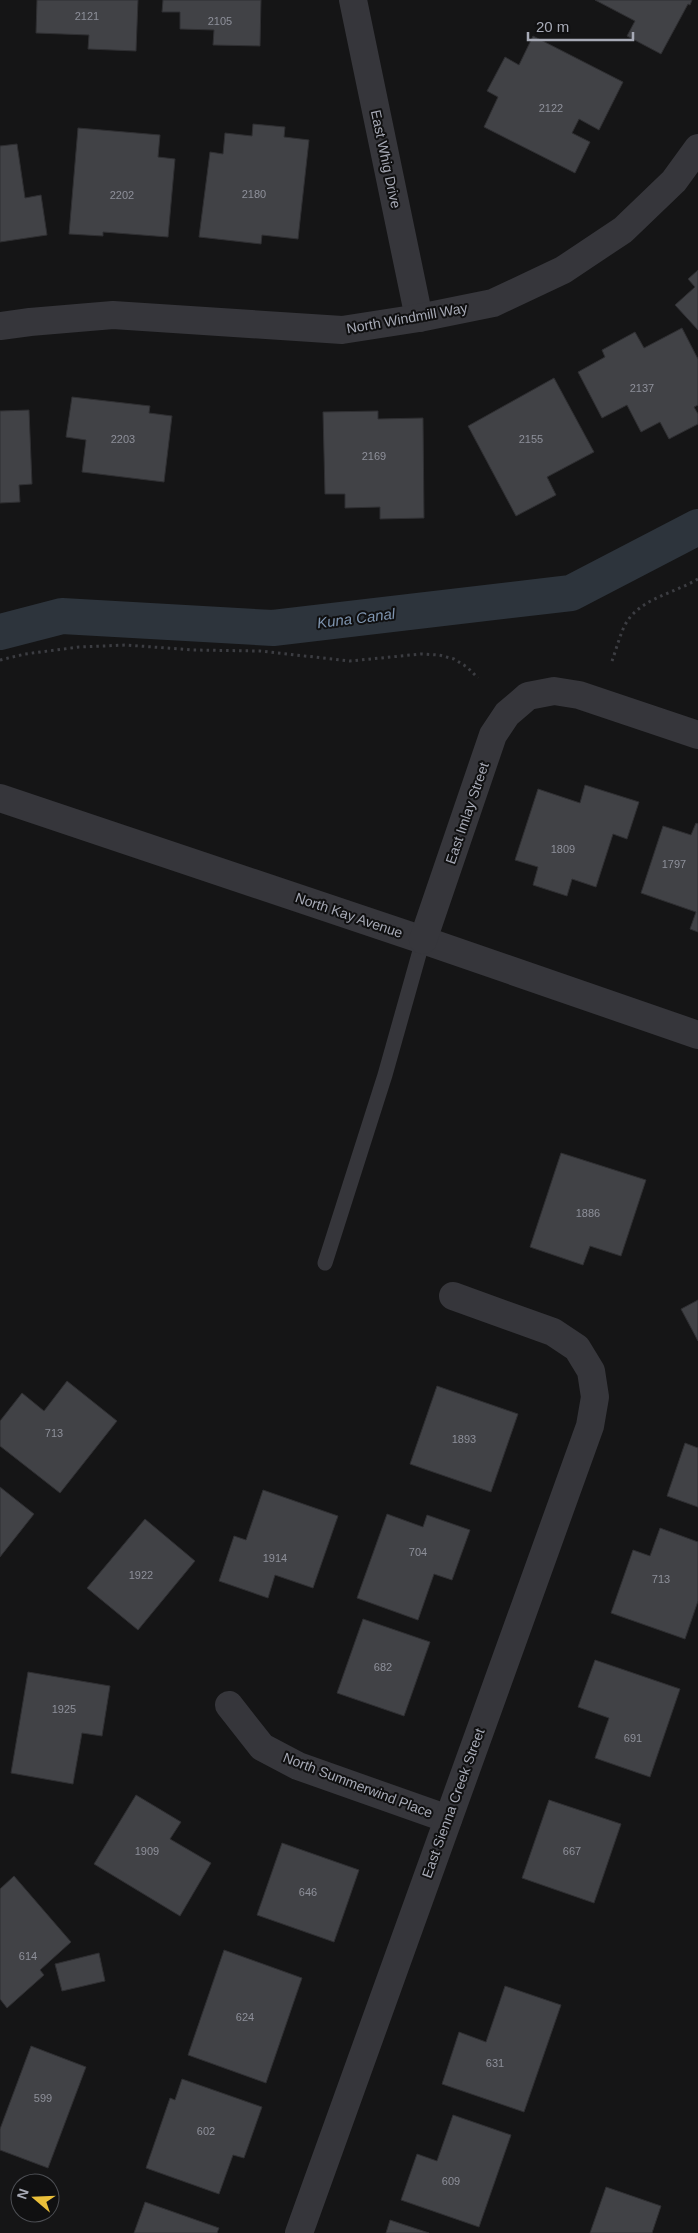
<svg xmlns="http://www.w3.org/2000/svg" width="698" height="2233" font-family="Helvetica,sans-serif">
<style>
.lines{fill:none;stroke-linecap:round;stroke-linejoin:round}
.canal{stroke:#2d343c;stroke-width:36}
.building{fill:#414246;stroke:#2f2f32}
.path{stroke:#3c3d42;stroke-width:3;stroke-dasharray:2.5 4;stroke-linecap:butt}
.lane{stroke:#36363b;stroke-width:15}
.street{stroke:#36363b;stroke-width:28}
.labels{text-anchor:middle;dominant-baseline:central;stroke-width:4;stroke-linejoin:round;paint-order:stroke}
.number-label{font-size:11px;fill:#8e909a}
.street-label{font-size:14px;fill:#a7aab6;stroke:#101011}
.water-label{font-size:15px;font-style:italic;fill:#7f95b0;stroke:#101011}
</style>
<rect width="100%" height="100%" fill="#151516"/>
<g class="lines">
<polyline class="canal" points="0,632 62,616 273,628 571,593 698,527"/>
</g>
<g class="building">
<polygon points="37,0 138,0 136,51 88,49 89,35 36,33"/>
<polygon points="163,0 261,0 260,46 213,45 214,30 180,29 180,12 162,12"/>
<polygon points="595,0 692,0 690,5 688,4 661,54 627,36 635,21"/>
<polygon points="533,36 623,82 599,130 579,119 572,133 590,142 575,173 484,127 498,97 487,91 505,57 519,65"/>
<polygon points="253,124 285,127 284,137 309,140 298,239 262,235 261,244 199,237 210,152 223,154 225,133 252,136"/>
<polygon points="78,128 160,135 158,157 175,159 168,237 103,232 103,236 69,234"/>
<polygon points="17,144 25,198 41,195 47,235 0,242 0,146"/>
<polygon points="698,270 698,330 675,305 695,287 688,279"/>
<polygon points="682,328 698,359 698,405 694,407 698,414 698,424 669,439 660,422 641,432 627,405 602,418 578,372 605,357 602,350 635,332 644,348"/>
<polygon points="554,378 594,452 547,477 556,495 516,516 468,426"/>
<polygon points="72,397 150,406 149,413 172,416 164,482 82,472 86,440 66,437"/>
<polygon points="29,410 32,484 19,485 20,502 0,503 0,411"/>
<polygon points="378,411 378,419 423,418 424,518 380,519 380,507 345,508 345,494 325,494 323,412"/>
<polygon points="585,785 639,802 627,839 613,834 596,887 572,879 567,896 533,885 538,867 515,860 538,789 580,803"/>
<polygon points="696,823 698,824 698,932 690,929 696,912 641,893 663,826 691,835"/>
<polygon points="561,1153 646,1180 621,1256 590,1246 583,1265 530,1247"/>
<polygon points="698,1300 698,1341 681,1309"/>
<polygon points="67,1381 117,1421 60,1493 0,1446 0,1421 22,1393 44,1411"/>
<polygon points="437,1386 518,1414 491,1492 410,1464"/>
<polygon points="685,1443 698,1448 698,1507 667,1496"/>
<polygon points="0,1487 34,1514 0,1557"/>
<polygon points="263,1490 338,1516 313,1588 275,1575 268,1598 219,1581 234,1536 246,1540"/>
<polygon points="387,1514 423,1527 427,1515 470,1530 452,1580 434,1574 418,1620 357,1598"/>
<polygon points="145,1519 195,1561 138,1630 87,1588"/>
<polygon points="660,1528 698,1542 698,1601 685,1639 611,1613 633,1550 650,1556"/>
<polygon points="363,1619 430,1642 404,1716 337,1693"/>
<polygon points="595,1660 680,1689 650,1777 595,1758 609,1718 578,1707"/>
<polygon points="28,1672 110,1686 102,1736 82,1733 73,1784 11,1773"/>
<polygon points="136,1795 181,1822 170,1839 211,1863 180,1916 94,1864"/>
<polygon points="549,1800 621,1824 594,1903 522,1878"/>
<polygon points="282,1843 359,1870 334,1942 257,1915"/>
<polygon points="14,1876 71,1942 40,1970 44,1975 7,2008 0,1999 0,1889"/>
<polygon points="224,1950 302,1978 266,2083 188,2055"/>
<polygon points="99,1953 105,1981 62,1991 55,1964"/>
<polygon points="505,1986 561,2005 524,2112 442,2084 459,2032 486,2042"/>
<polygon points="31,2046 86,2067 48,2168 0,2150 0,2129"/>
<polygon points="182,2079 262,2107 244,2158 233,2155 219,2194 146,2168 170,2098 175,2100"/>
<polygon points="453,2115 511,2135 479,2227 401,2200 417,2154 437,2161"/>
<polygon points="606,2187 661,2206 652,2233 590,2233"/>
<polygon points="145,2202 219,2228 217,2233 134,2233"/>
<polygon points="390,2220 429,2233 386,2233"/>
</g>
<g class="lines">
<g class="path">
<polyline points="0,660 25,654 79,647 126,645 193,650 260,651 350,661 421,654 439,655 454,659 467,667 478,678"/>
<path d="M612 661C616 650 619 638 624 627 637 599 673 594 698 579"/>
</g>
<polyline class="lane" points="325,1263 385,1075 423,940"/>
<g class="street">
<polyline points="353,0 419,318"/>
<polyline points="0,326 30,322 113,315 342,330 419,318 493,303 563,270 623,230 674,181 698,148"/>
<polyline points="0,798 423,940 698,1035"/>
<polyline points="423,940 493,735 507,714 528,696 554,691 579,695 698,735"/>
<polyline points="229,1705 262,1747 298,1766 448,1819"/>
<polyline points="299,2233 590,1426 595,1397 591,1371 577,1348 553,1332 453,1296"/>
</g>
</g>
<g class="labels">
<g class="number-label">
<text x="87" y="16">2121</text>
<text x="220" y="21">2105</text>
<text x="551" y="108">2122</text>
<text x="254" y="194">2180</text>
<text x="122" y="195">2202</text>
<text x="642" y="388">2137</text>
<text x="123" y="439">2203</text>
<text x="531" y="439">2155</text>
<text x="374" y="456">2169</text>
<text x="563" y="849">1809</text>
<text x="674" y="864">1797</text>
<text x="588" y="1213">1886</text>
<text x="54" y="1433">713</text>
<text x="464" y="1439">1893</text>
<text x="418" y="1552">704</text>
<text x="275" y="1558">1914</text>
<text x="141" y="1575">1922</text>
<text x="661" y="1579">713</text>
<text x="383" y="1667">682</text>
<text x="64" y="1709">1925</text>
<text x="633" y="1738">691</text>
<text x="147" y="1851">1909</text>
<text x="572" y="1851">667</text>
<text x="308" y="1892">646</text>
<text x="28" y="1956">614</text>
<text x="245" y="2017">624</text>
<text x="495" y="2063">631</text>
<text x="43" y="2098">599</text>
<text x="206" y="2131">602</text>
<text x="451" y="2181">609</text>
</g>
<g class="street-label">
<text transform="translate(386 159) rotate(78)">East Whig Drive</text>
<text transform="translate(407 318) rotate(-10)">North Windmill Way</text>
<text transform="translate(467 813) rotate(-71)">East Imlay Street</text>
<text transform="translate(349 915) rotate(19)">North Kay Avenue</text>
<text transform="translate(358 1785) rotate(21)">North Summerwind Place</text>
<text transform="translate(453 1803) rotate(-70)">East Sienna Creek Street</text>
</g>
<g class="water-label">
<text transform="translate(356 618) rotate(-7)">Kuna Canal</text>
</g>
</g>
<g transform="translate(35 2198) rotate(289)"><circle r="24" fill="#101011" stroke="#4c4e53"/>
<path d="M0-4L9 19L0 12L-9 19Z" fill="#eabf3a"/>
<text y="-8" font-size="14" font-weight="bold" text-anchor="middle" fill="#a7aab6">N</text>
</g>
<path d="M528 32v8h105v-8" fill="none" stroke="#a7aab6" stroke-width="2.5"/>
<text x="536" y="32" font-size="15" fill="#a7aab6" stroke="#101011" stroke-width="4" paint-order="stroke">20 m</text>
</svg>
